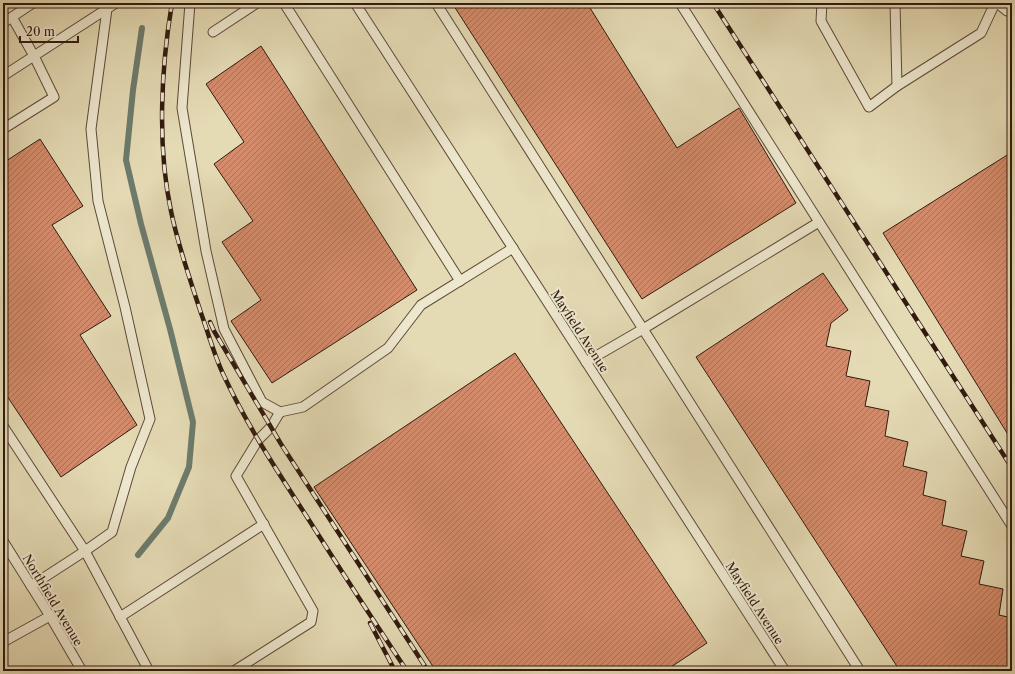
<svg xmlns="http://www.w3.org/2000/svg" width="1015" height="674" font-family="'Libre Caslon Text',serif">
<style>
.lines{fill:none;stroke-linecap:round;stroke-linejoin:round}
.stream{stroke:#6d7b6c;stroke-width:6}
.building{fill:url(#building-hatch);stroke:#321a0f}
.lane-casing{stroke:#5e4a38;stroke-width:11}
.lane{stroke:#ede7ce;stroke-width:9}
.rail-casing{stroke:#321a0f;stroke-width:4.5}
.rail{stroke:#ede7ce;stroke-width:3;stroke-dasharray:9;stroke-linecap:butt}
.labels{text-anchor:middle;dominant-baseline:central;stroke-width:4;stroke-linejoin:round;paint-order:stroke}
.street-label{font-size:12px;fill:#321a0f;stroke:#ede7ce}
</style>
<defs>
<pattern id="building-hatch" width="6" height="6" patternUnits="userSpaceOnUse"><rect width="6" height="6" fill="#d48c6c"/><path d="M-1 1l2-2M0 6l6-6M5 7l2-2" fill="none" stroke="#ad7257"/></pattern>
</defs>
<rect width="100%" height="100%" fill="#e4dab4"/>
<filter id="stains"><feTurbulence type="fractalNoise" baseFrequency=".005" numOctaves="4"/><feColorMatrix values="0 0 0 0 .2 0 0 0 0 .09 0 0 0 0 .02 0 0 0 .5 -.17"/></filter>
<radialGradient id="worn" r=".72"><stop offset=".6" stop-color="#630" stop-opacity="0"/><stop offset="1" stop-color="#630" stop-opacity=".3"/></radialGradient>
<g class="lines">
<polyline class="stream" points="138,555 168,518 189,467 193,422 170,329 141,224 126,160 133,90 142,28"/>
</g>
<g class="building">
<polygon points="452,3 587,3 677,148 739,108 796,203 642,299"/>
<polygon points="261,46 417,290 272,383 231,321 261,300 222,242 253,221 214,164 244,142 206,84"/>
<polygon points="40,139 83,206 52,225 111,316 80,335 137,425 61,477 3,390 3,163"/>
<polygon points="1012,152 1012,441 883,233"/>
<polygon points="823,273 848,310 831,323 826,346 851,351 846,376 870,381 865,406 889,411 885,436 908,442 903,466 927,472 923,495 946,501 942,525 967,531 961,556 984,561 979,584 1003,589 999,615 1012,618 1012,671 900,671 696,357"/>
<polygon points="515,353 707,643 665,671 436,671 314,487"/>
</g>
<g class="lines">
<defs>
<g id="lane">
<polyline points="190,3 182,108 206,251 224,329 262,402 280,412 303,407 388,348 421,305 513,248"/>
<polyline points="284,3 460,281"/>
<polyline points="355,3 785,671"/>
<polyline points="436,3 643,329 819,222"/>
<polyline points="680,3 1012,526"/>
<polyline points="822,3 821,21 869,107 897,86 981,33 995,3"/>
<polyline points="895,3 897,86"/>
<polyline points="997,3 1007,11 1012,8"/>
<polyline points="3,23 33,3"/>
<polyline points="213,32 257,3"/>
<polyline points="3,76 116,3"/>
<polyline points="3,129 54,97 34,56 12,17"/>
<polyline points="586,362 643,329 860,671"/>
<polyline points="3,426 85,551 112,532 131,467 150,419 125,307 98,201 91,129 107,9"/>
<polyline points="3,541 50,616 82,671"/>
<polyline points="31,586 85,551 149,671"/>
<polyline points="120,617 264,524"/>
<polyline points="3,642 50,616"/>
<polyline points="234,671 311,622 313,611 236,476 258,440 271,427 280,412"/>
</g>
</defs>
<use href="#lane" class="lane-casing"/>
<use href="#lane" class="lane"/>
<defs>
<g id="rail">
<path d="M172 3C161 68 157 146 171 211 178 246 190 279 201 313 209 335 215 358 225 378 248 427 278 472 307 517 340 569 373 620 407 671"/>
<polyline points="713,3 1012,468"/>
<polyline points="210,322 214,331 281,444 428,671"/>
<polyline points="370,623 395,671"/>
</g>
</defs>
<use href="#rail" class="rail-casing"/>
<use href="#rail" class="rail"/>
</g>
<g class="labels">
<g class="street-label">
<text transform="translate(580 331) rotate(57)">Mayfield Avenue</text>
<text transform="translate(53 600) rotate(59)">Northfield Avenue</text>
<text transform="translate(755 603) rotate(57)">Mayfield Avenue</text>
</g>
</g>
<rect width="1015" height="674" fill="none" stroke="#e4dab4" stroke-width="16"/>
<rect x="4" y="4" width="1007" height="666" fill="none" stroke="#321a0f" stroke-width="2"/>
<rect x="8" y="8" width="999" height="658" fill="none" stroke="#321a0f"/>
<path d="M20 36v6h58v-6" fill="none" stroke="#321a0f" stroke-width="2"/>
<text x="26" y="36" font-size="12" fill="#321a0f" stroke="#ede7ce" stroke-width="3" paint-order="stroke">20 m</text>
<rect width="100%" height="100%" filter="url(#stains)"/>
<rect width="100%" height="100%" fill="url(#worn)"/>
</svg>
